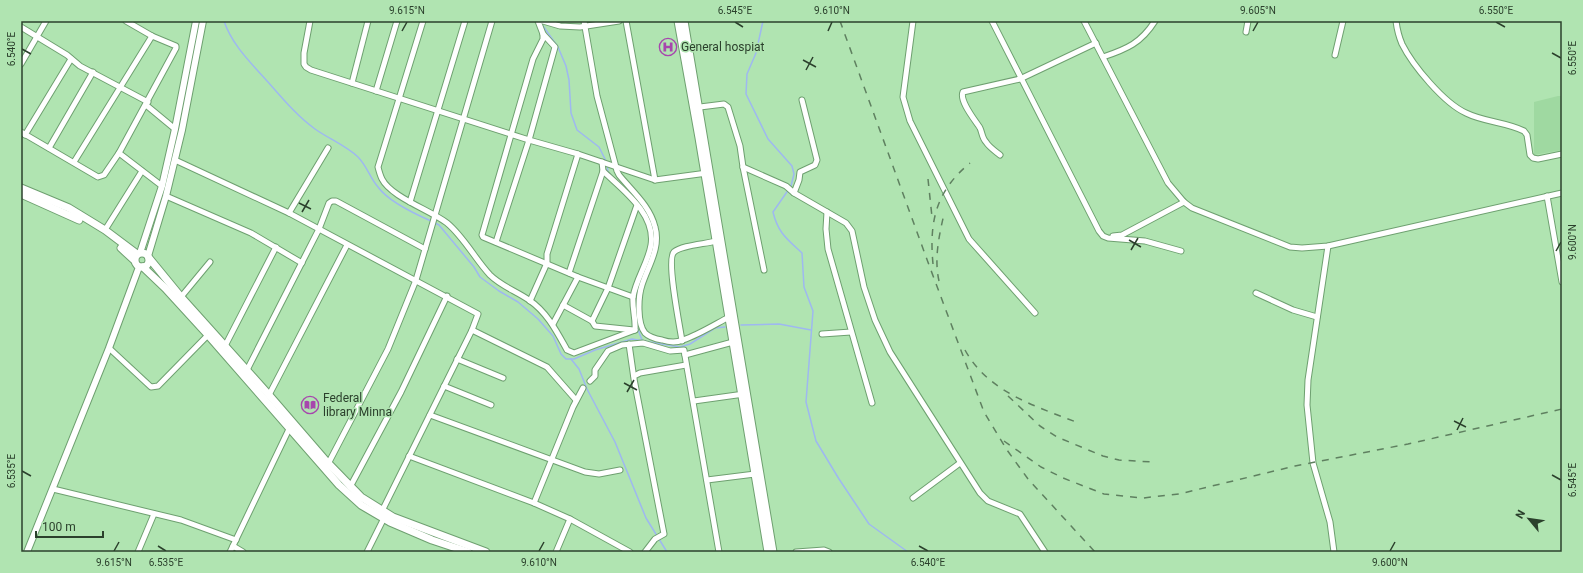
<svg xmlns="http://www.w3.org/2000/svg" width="1583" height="573" font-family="Roboto,sans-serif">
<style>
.built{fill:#9fd9a1}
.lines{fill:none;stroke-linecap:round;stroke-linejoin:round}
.stream{stroke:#9eb8f0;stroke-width:1.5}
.minor-casing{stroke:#6ea070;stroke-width:7}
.tertiary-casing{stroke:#6ea070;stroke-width:8}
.secondary-casing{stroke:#6ea070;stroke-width:9}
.minor{stroke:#fff;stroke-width:5}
.tertiary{stroke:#fff;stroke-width:6}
.secondary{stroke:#fff;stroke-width:7}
.rail{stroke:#5f8060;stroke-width:1.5;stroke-dasharray:7 7;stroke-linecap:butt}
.ticks{fill:none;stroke:#2b402c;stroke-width:1.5}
.labels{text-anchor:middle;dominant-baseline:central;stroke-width:3;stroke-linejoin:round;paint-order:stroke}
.poi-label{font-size:12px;fill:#2b402c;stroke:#b0e4b1;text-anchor:start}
.neatline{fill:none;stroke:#2b402c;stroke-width:1.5}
.ticks-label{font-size:10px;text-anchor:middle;fill:#2b402c}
</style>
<rect width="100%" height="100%" fill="#b0e4b1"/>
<polygon class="built" points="1558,96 1562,96 1562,150 1534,155 1534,102"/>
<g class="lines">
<g class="stream">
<path d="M224 21C232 45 251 63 268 82 283 99 297 116 315 129 329 139 345 145 358 157 367 166 370 178 378 187 388 201 415 214 431 221"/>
<path d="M763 21 756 53 747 74 746 94 768 139 792 166 794 174 791 186 773 212C778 233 787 239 802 253L804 287 813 311 806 402 816 441 839 479 869 524 908 552"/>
<polyline points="543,26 558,47 566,66 569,80 571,113 577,130 599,147 606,161"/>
<polyline points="607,165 608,172 612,176"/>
<polyline points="435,223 439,225 474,267 480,277 499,291 518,302 538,319 553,336 561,354 566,359 574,359 595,350 632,339 680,347 690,344 715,328 725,327"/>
<polyline points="635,304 637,290"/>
<polyline points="741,325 779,324 811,330"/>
<polyline points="637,327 642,340"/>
<polyline points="571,359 579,369 587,389 615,442 646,518 667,552"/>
</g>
<defs>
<g id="minor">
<polyline points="310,21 304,53 304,64 306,67 311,70 529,140 578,154 655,180 707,173"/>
<path d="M423 21 378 167C379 171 380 175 382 179 391 197 430 210 447 223 464 237 475 259 490 275 501 286 516 291 529 300 547 312 557 332 567 350L574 353 635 330"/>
<polyline points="538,21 543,34 543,39 533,59 482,235 483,237 578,277 633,297"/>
<polyline points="543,21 560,26 580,27 619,21"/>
<path d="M584 21 597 96 617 171 619 175C632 191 650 206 655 227 661 248 648 266 642 285 638 297 637 323 645 333 649 337 656 339 662 340 668 342 676 343 683 340 698 335 714 325 729 317"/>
<polyline points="626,21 655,180"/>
<polyline points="913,21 903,97 910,121 969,239 1035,313"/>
<polyline points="992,21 1099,231 1103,236 1108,238 1145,241 1181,251"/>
<polyline points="1084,21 1168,183 1184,202 1192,208 1290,247 1302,248 1328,246 1562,193"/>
<path d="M1396 21C1397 29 1399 37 1402 44 1413 66 1444 103 1466 113 1484 122 1506 122 1524 131L1527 135 1530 155 1533 158 1538 159 1562 154"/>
<polyline points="21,27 67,55 80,66 148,102"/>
<polyline points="1246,32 1248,21"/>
<polyline points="1335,55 1343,21"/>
<path d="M1103 57C1127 49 1141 43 1155 21"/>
<polyline points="21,64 46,21"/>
<polyline points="352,83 368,21"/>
<polyline points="376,91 397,21"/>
<polyline points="146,105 175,129"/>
<polyline points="700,107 724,104 728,107 740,146 743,167 764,270"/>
<polyline points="21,132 98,177 104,175 119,153 176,48 176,46 152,36 126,21"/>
<polyline points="25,135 71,59"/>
<polyline points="49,148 93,72"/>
<polyline points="119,153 162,186"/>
<path d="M1000 155C995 151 989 147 986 142 982 138 982 132 980 128 975 120 959 101 963 92L1020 79 1096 43"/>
<polyline points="175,160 289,213 478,314 472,330 382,511"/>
<polyline points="74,162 152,36"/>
<polyline points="743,167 786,186 794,193 846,223 852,231 864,287 875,320 890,352 980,493 988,501 1020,514 1045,552"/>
<path d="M603 171C623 190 656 214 651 245 648 263 636 279 633 297 632 308 636 319 635 330"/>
<polyline points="794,193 799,180 800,172 815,165 817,160 802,100"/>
<polyline points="166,196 251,233 302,263"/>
<polyline points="1547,196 1562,282"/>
<polyline points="410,202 465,21"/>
<polyline points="827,212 826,229 828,249 872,403"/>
<polyline points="289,213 328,148"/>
<polyline points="105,230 142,171"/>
<polyline points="1113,236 1122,235 1184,202"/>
<polyline points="496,242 529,140 555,47 543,34"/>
<polyline points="1328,246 1308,380 1307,405 1313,463 1330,522 1334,552"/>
<polyline points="569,273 603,171 602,162"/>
<polyline points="1256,293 1293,310 1317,317"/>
<polyline points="181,297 210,262"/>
<polyline points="530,301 547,263 547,254 578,154"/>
<polyline points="563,305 592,321 595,326 634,330"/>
<polyline points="592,321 608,288 637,205"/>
<polyline points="553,324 578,277"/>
<polyline points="472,330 547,367 576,400"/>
<polyline points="822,334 851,332"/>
<path d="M682 341C680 327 666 259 674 252 682 245 706 244 716 241"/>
<polyline points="629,344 634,379 664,534 655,539 645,552"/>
<polyline points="225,346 276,247"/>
<polyline points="109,348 151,387 158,386 208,335"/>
<polyline points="685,355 733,342"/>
<polyline points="457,359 503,378"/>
<polyline points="247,370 319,229 329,203 332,201 336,201 425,249"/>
<polyline points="634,376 640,373 686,365"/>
<polyline points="590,381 595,376 595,370 608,351 622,345 643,343 670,351 684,350 719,552"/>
<polyline points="444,386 491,405"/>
<polyline points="269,395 347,245"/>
<polyline points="694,401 744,394"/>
<polyline points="430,415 585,472 599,474 620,470"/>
<polyline points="409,456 534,503 570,519 630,552"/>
<polyline points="328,464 388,349 416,280 492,21"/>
<polyline points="707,480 755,474"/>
<polyline points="350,487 401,392 447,296"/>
<polyline points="53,489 181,520 236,540"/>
<polyline points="913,498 960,463"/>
<polyline points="534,503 573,407 583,388"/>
<polyline points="233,546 243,552"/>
<polyline points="138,552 154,514"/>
<polyline points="230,552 290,427"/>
<polyline points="367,552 384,518"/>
<polyline points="556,552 570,519"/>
<polyline points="796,552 824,550 829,552"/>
</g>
<g id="tertiary">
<polyline points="140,253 162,186 175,129 196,21"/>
<polyline points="148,256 166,196 182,130 203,21"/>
<polyline points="27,552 109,348 139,267"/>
</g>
<g id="secondary">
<polyline points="678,21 699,138 768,552"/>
<polyline points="684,21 773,552"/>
<polyline points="21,188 69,208 105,230 137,254"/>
<polyline points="21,194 79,220"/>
<polyline points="121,248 134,260"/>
<circle cx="142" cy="260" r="7"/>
<polyline points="149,258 181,297 269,395 326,461 361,497 393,517 486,552"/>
<polyline points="143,267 165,288 208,335 339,485 361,505 390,522 432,540 468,552"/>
</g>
</defs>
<use href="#minor" class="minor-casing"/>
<use href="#tertiary" class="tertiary-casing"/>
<use href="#secondary" class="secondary-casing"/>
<use href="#minor" class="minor"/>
<use href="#tertiary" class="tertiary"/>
<use href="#secondary" class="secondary"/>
<g class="rail">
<polyline points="840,21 929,265 984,412 1007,450 1028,479 1095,552"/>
<polyline points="928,179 932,217"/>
<path d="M933 264C929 221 936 191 970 163"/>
<path d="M939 281C934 259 939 236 944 214"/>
<path d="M965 350C988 392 1035 406 1076 422"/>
<polyline points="1008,396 1040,426 1057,437 1103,456 1119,460 1152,462"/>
<polyline points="1004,441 1041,467 1063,478 1104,494 1143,498 1179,494 1295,466 1408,444 1562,409"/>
</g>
</g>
<path class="ticks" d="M735 22 743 27M1496 22 1505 27M402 31 407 22M828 31 832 22M1253 31 1258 22M22 49 31 54M1552 53 1561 58M803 60 816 67M806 70 813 57M299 203 311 209M302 212 309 200M1129 240 1141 247M1131 250 1138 238M1556 251 1561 242M624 383 637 390M627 392 634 380M1454 421 1466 427M1457 430 1463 418M22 471 31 476M1552 475 1561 480M158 546 166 551M919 546 928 551M114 551 119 542M539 551 544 542M1390 551 1395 542"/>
<defs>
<symbol id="hospital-ring" viewBox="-11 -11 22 22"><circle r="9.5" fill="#b0e4b1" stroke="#a746ad" stroke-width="1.5"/><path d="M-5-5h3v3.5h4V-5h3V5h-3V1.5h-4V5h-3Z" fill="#a746ad"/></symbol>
<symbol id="library-ring" viewBox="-11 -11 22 22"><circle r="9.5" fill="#b0e4b1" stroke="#a746ad" stroke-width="1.5"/><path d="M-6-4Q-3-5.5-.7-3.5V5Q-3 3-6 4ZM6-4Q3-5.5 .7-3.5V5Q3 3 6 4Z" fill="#a746ad"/></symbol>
</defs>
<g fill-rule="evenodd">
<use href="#hospital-ring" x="658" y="37" width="20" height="20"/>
<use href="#library-ring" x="300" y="395" width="20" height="20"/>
</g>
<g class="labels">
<g class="poi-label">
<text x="681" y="47">General hospiat</text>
<text x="323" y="398">Federal<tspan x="323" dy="14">library Minna</tspan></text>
</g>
</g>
<rect width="1583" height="573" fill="none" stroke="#b0e4b1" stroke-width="44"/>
<g transform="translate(1529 519) rotate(299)" stroke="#b0e4b1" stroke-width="3" paint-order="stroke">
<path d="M0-3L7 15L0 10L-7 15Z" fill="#2b402c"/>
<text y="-6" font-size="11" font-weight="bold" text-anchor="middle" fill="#2b402c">N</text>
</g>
<path d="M36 531v6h67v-6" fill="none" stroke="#2b402c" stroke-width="2"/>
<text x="42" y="531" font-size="12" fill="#2b402c" stroke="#b0e4b1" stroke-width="3" paint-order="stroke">100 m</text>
<rect x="22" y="22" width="1539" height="529" class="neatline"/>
<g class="ticks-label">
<text x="407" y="14">9.615°N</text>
<text x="735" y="14">6.545°E</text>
<text x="832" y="14">9.610°N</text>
<text x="1258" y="14">9.605°N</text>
<text x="1496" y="14">6.550°E</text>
<text transform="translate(11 49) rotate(-90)" y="4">6.540°E</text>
<text transform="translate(1572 58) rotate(-90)" y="4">6.550°E</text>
<text transform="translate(1572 242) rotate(-90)" y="4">9.600°N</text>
<text transform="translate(11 471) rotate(-90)" y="4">6.535°E</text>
<text transform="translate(1572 480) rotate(-90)" y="4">6.545°E</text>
<text x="114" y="566">9.615°N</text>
<text x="166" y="566">6.535°E</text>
<text x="539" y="566">9.610°N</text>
<text x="928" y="566">6.540°E</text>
<text x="1390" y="566">9.600°N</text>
</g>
</svg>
